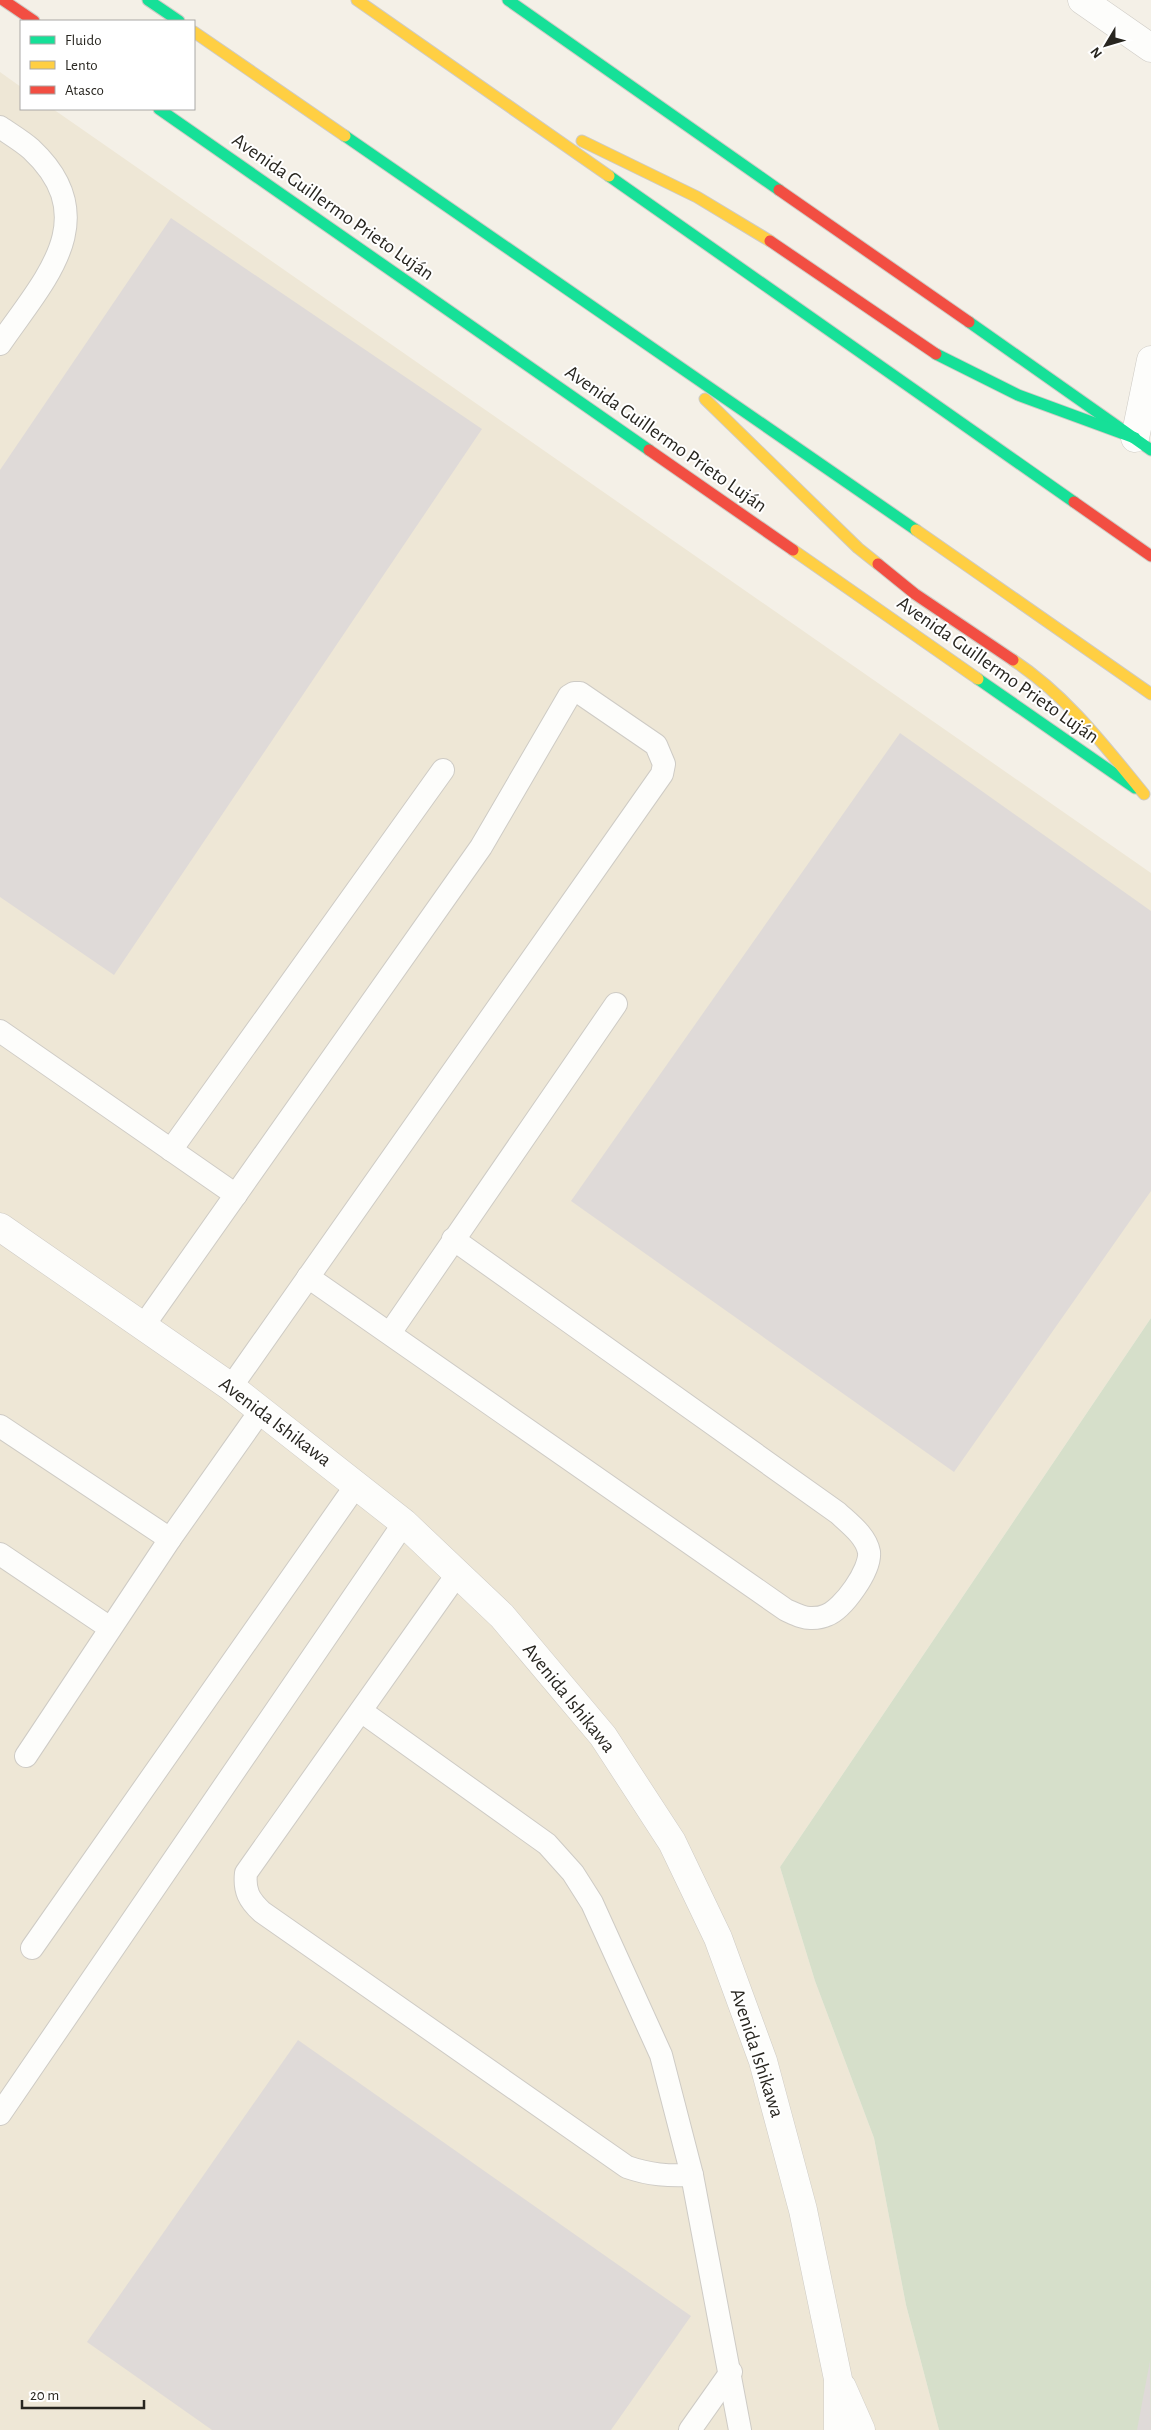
<svg xmlns="http://www.w3.org/2000/svg" width="1151" height="2430" font-family="'Alegreya Sans',sans-serif">
<style>
.built{fill:#eee7d6}
.green{fill:#d6dfca}
.building{fill:#dfdad8}
.lines{fill:none;stroke-linecap:round;stroke-linejoin:round}
.lane-casing{stroke:#cecbc5;stroke-width:24}
.street-casing{stroke:#cecbc5;stroke-width:29}
.fast-casing{stroke:#cecbc5;stroke-width:13}
.slow-casing{stroke:#cecbc5;stroke-width:13}
.jam-casing{stroke:#cecbc5;stroke-width:13}
.lane{stroke:#fdfdfb;stroke-width:22}
.street{stroke:#fdfdfb;stroke-width:28}
.fast{stroke:#16e098;stroke-width:11}
.slow{stroke:#ffcf43;stroke-width:11}
.jam{stroke:#f24e42;stroke-width:11}
.labels{text-anchor:middle;dominant-baseline:central;stroke-width:4;stroke-linejoin:round;paint-order:stroke}
.street-label{font-size:20px;fill:#282620;stroke:#fff}
</style>
<rect width="100%" height="100%" fill="#f4f0e7"/>
<polygon class="built" points="0,72 21,87 21,109 53,109 1151,873 1151,1318 780,1867 815,1981 874,2138 906,2305 939,2430 0,2430"/>
<polygon class="green" points="1151,1318 1151,2430 939,2430 906,2305 874,2138 815,1981 780,1867"/>
<g class="building">
<polygon points="171,218 482,429 114,975 0,897 0,470"/>
<polygon points="900,733 1151,911 1151,1191 954,1472 571,1201"/>
<polygon points="298,2040 691,2316 611,2430 212,2430 87,2342"/>
<polygon points="1150,2361 1151,2430 1137,2430"/>
</g>
<g class="lines">
<defs>
<g id="lane">
<path d="M0 127C10 134 22 141 31 149 106 219 43 281 0 344"/>
<polyline points="0,1031 236,1195"/>
<polyline points="171,1150 443,770"/>
<path d="M308 1277 786 1610C793 1613 804 1619 812 1618 816 1618 823 1617 827 1615 843 1609 871 1570 869 1552 866 1536 850 1524 838 1513L453 1239"/>
<polyline points="144,1325 481,847 569,696 574,693 580,693 656,745 664,764 662,774 231,1387"/>
<polyline points="390,1333 616,1004"/>
<polyline points="0,1426 170,1539"/>
<polyline points="0,1554 110,1628"/>
<path d="M458 1573 246 1873C244 1891 249 1900 262 1912L627 2167C650 2175 668 2176 692 2175"/>
<polyline points="361,1711 547,1844 573,1873 592,1903 661,2055 692,2175 740,2430"/>
<polyline points="26,1756 170,1539 261,1410"/>
<polyline points="32,1948 357,1484"/>
<polyline points="0,2114 404,1523"/>
<polyline points="690,2430 731,2372"/>
</g>
<g id="street">
<polyline points="1082,0 1151,48"/>
<polyline points="1135,438 1151,360"/>
<polyline points="0,1227 231,1387 404,1523 502,1616 603,1736 672,1842 718,1938 763,2061 803,2210 838,2379 838,2430"/>
<polyline points="842,2387 861,2430"/>
</g>
<g id="fast">
<polyline points="148,0 179,21"/>
<polyline points="508,0 779,190"/>
<polyline points="159,109 649,450"/>
<polyline points="345,136 916,530"/>
<polyline points="609,176 1074,502"/>
<polyline points="969,322 1151,450"/>
<polyline points="936,354 1018,395 1135,438"/>
<polyline points="978,679 1135,788"/>
</g>
<g id="slow">
<polyline points="357,0 609,176"/>
<polyline points="194,32 345,136"/>
<polyline points="582,141 697,197 770,241"/>
<polyline points="705,399 858,548 878,564"/>
<polyline points="916,530 1151,694"/>
<polyline points="793,550 978,679"/>
<path d="M1013 660C1067 696 1104 745 1144 794"/>
</g>
<g id="jam">
<polyline points="3,0 34,21"/>
<polyline points="779,190 969,322"/>
<polyline points="770,241 936,354"/>
<polyline points="649,450 793,550"/>
<polyline points="1074,502 1151,556"/>
<polyline points="878,564 915,594 1013,660"/>
</g>
</defs>
<use href="#lane" class="lane-casing"/>
<use href="#street" class="street-casing"/>
<use href="#fast" class="fast-casing"/>
<use href="#slow" class="slow-casing"/>
<use href="#jam" class="jam-casing"/>
<use href="#lane" class="lane"/>
<use href="#street" class="street"/>
<use href="#fast" class="fast"/>
<use href="#slow" class="slow"/>
<use href="#jam" class="jam"/>
</g>
<g class="labels">
<g class="street-label">
<text transform="translate(333 207) rotate(35)">Avenida Guillermo Prieto Luján</text>
<text transform="translate(666 439) rotate(35)">Avenida Guillermo Prieto Luján</text>
<text transform="translate(998 670) rotate(35)">Avenida Guillermo Prieto Luján</text>
<text transform="translate(275 1422) rotate(37)">Avenida Ishikawa</text>
<text transform="translate(569 1698) rotate(51)">Avenida Ishikawa</text>
<text transform="translate(757 2053) rotate(72)">Avenida Ishikawa</text>
</g>
</g>
<rect x="20" y="20" width="175" height="90" fill="#ffffff" stroke="#a9a8a6"/>
<rect x="30" y="36" width="25" height="8" fill="#16e098" stroke="#a9a8a6"/>
<text x="65" y="45" font-size="15" fill="#282620">Fluido</text>
<rect x="30" y="61" width="25" height="8" fill="#ffcf43" stroke="#a9a8a6"/>
<text x="65" y="70" font-size="15" fill="#282620">Lento</text>
<rect x="30" y="86" width="25" height="8" fill="#f24e42" stroke="#a9a8a6"/>
<text x="65" y="95" font-size="15" fill="#282620">Atasco</text>
<g transform="translate(1106 45) rotate(232)" stroke="#ffffff" stroke-width="4" paint-order="stroke">
<path d="M0-4L9 19L0 12L-9 19Z" fill="#282620"/>
<text y="-8" font-size="14" font-weight="bold" text-anchor="middle" fill="#282620">N</text>
</g>
<path d="M22 2400v8h122v-8" fill="none" stroke="#282620" stroke-width="2.5"/>
<text x="30" y="2400" font-size="15" fill="#282620" stroke="#ffffff" stroke-width="4" paint-order="stroke">20 m</text>
</svg>
